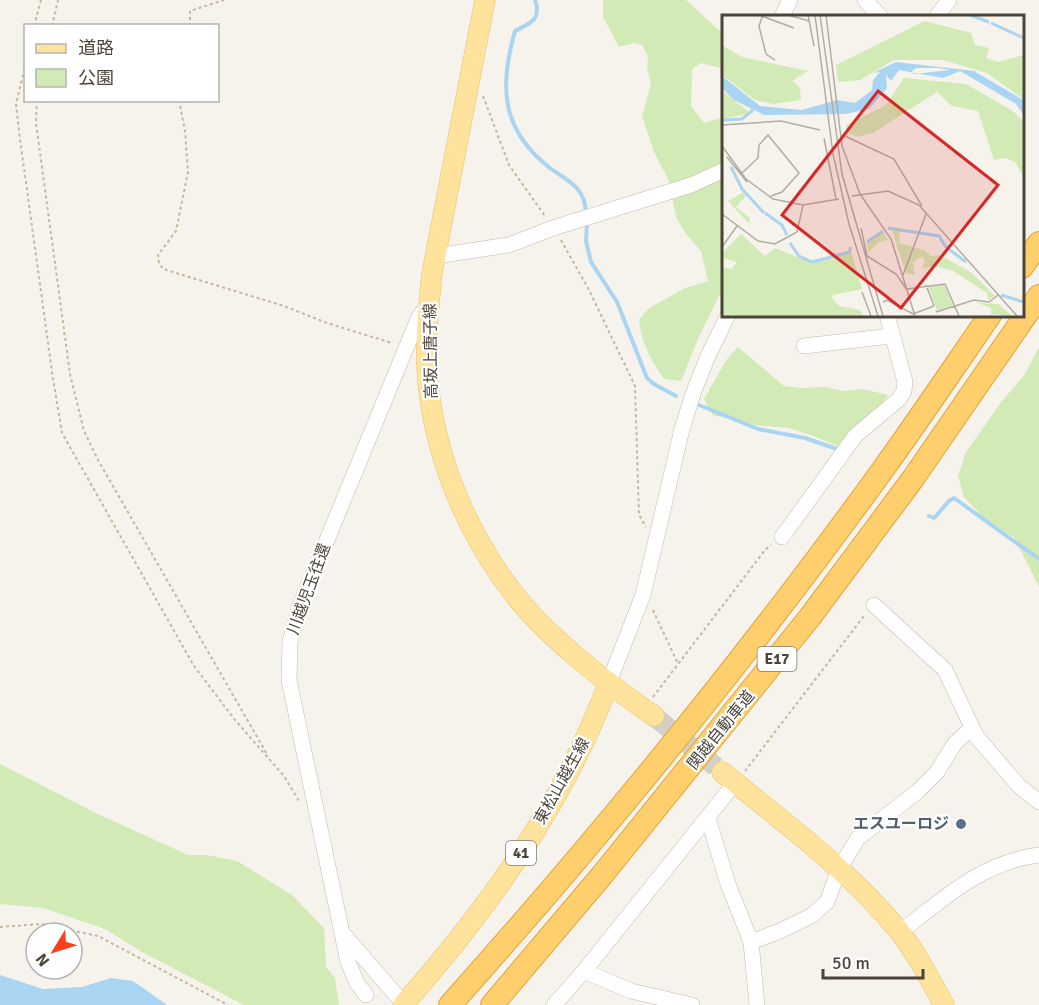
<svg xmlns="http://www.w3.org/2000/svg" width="1039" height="1005" font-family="Signika,'Noto Sans JP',sans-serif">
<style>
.green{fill:#d2eab5}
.water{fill:#a9d4f2}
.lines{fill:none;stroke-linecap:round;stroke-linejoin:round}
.stream{stroke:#a9d4f2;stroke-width:4}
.major-tunnel{stroke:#d4d0c8;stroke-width:20;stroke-dasharray:20 10;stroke-linecap:butt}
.minor-casing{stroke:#c2bbae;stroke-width:16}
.major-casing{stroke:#e6c16a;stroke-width:21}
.highway-casing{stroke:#e0a43c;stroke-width:24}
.path{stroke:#c4b79f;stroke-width:2;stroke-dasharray:3 3;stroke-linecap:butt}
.minor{stroke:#fff;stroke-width:15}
.major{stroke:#ffe39c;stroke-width:20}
.highway{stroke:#ffcf6e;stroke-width:22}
.service-dot{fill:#5c6f8a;stroke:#fff;stroke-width:2}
.labels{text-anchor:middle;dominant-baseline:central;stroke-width:4.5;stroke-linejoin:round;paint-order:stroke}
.shield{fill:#fff;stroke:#817c74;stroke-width:1.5}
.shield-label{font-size:15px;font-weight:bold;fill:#4b4439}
.street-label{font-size:16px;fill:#4b4439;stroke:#fff}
.service-label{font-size:16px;font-weight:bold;fill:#4e5e75;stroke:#fff;text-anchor:end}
.inset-river{fill:none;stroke:#a9d4f2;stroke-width:3}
.inset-road{fill:none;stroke:#b2ada4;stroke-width:1.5}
.view{fill:#d62828;fill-opacity:0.15;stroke:#d62828;stroke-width:3}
.inset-edge{fill:none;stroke:#4b4439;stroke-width:3}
</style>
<rect width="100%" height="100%" fill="#f6f3ec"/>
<g class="green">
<path d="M603 0H686L724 35V66L720 68 701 63 692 69 691 106 704 123 724 117V290L719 296 698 339 681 381 664 379C651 360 641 343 639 320L648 309 685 288 708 281 701 251 686 234 676 217 669 181 654 152 642 116 651 84 647 68 648 56 642 45 635 43 619 47 603 17Z"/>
<polygon points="738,347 784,386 801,388 825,387 844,391 863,389 888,395 876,412 840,447 814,436 788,428 755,425 713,415 704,399 727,359"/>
<polygon points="1039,347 1039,587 1014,537 987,521 964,497 958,476 966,452 1002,401 1025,374"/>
<polygon points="0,764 100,815 188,855 207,855 237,861 292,895 324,928 326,967 335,978 339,1005 244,1005 142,952 105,929 43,908 0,904"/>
</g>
<polygon class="water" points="0,975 43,989 82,987 111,978 133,981 167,1005 0,1005"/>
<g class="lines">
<g class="stream">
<path d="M535 0C542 20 530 23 515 31 499 87 501 130 550 168 569 182 584 186 586 212"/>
<polyline points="587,223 586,241 591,262 617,302 647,378 654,384 676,396"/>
<polyline points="699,405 758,429 805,438 837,449"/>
<polyline points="929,516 934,518 949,501 954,498 1039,559"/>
</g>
<polyline class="major-tunnel" points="654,716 722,772"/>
<defs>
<g id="minor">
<polyline points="865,0 880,16"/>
<polyline points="782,16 790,0"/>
<polyline points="937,16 949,0"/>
<polyline points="436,256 509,245 553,228 691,185 724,170"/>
<polyline points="804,346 891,336"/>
<polyline points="782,537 856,435 899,399 904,391 905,382 887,315"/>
<polyline points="874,605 945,670 976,736 1019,786 1039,802"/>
<polyline points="609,682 643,595 682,429 694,391 708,356 728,315"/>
<polyline points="708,818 728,884 751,942 757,1005"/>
<path d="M900 932C945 898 980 863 1039 855"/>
<polyline points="344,935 397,996"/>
<polyline points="751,942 780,931 811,916 827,902 839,869 858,838 917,792 937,772 955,743 972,728"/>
<polyline points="584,971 631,991 692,1005"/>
<polyline points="366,995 357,983 348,962 289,680 290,642 299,608 418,319 429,302"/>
<polyline points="554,1005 584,971 735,783"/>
</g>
<g id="major">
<path d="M485 0 432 273C428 312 424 352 429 391 438 465 469 536 514 594 547 637 609 685 654 716"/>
<path d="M722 772C782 821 849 870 899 931 917 953 930 980 944 1005"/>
<path d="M403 1005C488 909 564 803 609 682"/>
</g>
<g id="highway">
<polyline points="1022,267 1039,243"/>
<path d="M450 1005C603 834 749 655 884 468 920 418 955 366 990 315"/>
<polyline points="492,1005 603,874 810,617 912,480 1039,296"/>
</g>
</defs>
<use href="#minor" class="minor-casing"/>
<use href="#major" class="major-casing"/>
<use href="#highway" class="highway-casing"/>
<g class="path">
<polyline points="34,26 41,0"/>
<polyline points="52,26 58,0"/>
<polyline points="190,26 190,11 224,0"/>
<polyline points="26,63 16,104 20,139 53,379 62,433 194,666 235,720 284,776 299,801"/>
<polyline points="483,96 509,165 545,216"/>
<polyline points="37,100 36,123 70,374 84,431 98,460 268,756"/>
<polyline points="179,100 185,131 188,172 176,231 158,255 159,263 163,269 284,306 327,323 392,343"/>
<polyline points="561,240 589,290 635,386 639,515 646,527"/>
<polyline points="653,610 678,664"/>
<polyline points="653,697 765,550 771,545"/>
<polyline points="745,771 864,616"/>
<polyline points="0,927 41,924 98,936 228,1005"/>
</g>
<use href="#minor" class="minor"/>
<use href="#major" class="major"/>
<use href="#highway" class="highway"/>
</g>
<circle class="service-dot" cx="961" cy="824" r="6"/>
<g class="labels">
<g class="shield">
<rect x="757.5" y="647" width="39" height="24" rx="4.5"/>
<rect x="506" y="841" width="30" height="24" rx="4.5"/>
</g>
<g class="shield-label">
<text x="777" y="659">E17</text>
<text x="521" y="853">41</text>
</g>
<g class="street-label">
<text transform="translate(431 351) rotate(-91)">高坂上唐子線</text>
<text transform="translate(309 589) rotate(-70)">川越児玉往還</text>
<text transform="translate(721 730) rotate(-51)">関越自動車道</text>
<text transform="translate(562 781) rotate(-61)">東松山越生線</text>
</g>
<g class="service-label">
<text x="949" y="824">エスユーロジ</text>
</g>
</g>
<g transform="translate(722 15)">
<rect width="302" height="302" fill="#f6f3ec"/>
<path d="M203 6 249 18 253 30 267 33 264 43 276 47 301 40V84L265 58 221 45H172L138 65 116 67 114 50ZM0 30 20 42 86 56 70 66 78 73 79 85 51 89 33 85 0 60ZM182 63 244 69 291 96 301 106V161L293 147 284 143 272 145 256 96 230 91 215 77 151 118 135 122 124 116V110L164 90ZM0 76 26 96 25 99 0 104ZM22 177 24 181 14 192 28 203 27 209 6 186ZM169 213 178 216 177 228 202 235 209 241 218 240 250 258 273 281 266 285 265 278 231 256 214 251 200 253 203 245 199 242 191 247 193 260 184 258ZM160 216 166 225 157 227 146 238 145 228ZM19 219 43 241 53 233 83 245H103L109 238 130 239 140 274 111 280 110 283 117 291 139 295 140 300 146 301H0V252L10 254 15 247 0 243V238ZM222 270 231 290 215 296 206 271ZM271 285 270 289H276L291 301 269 299V293L253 287 269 289Z" fill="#d2eab5"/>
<path d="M174 47 252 56 301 85V99L294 89 238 56 221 63 177 55 169 66 164 60 165 73 147 94 123 99 42 100 12 85 0 73V61L38 91 80 95 115 85 133 88 150 75 151 65 158 57 151 58ZM194 53H217L228 55 192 59 190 56Z" fill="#a9d4f2" fill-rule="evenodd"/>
<path class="inset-river" d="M248 0 267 7M269 8 302 23M0 105 20 104 31 95M9 152 20 174 42 198M43 198 60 210 65 220M166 213 217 221 224 232 244 247M145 227 161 216M68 228 77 241 90 247 128 237V232M279 280 302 287"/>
<path class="inset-road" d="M37 0 72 13M41 0 37 11 44 39 53 45M66 0 87 6M86 0 92 31M93 0 111 139 127 209 156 301M98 0 120 159 161 301M104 0 120 131 138 179M0 110 59 106 98 115M123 121 172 144 200 191M102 123 114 184M0 131 24 164 51 184 81 190 117 184M5 142 25 167M20 158 36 143 37 130 46 120 77 158 60 177 49 181M138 179 169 224 193 301M130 181 166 176 197 190 295 301M0 199 36 226 53 229 75 217 81 190M139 213 145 241 174 259 185 275M0 232 15 211M181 260 204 199M204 270 212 291M185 274 223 269 237 301M140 277 149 301M161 287 165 285 191 299 212 291M214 297 252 285 267 287 276 280"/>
<path class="view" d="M156 76 276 170 179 293 60 200Z"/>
<rect width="302" height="302" class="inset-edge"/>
</g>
<rect x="24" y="24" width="195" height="78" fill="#ffffff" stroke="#b7b4b0" stroke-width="1.5"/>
<rect x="36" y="44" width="30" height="9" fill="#ffe39c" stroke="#b7b4b0" stroke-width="1.5"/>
<text x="78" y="54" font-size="18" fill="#4b4439">道路</text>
<rect x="36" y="69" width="30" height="18" fill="#d2eab5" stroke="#b7b4b0" stroke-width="1.5"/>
<text x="78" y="84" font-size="18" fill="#4b4439">公園</text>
<g transform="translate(54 951) rotate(232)"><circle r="28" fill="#ffffff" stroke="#b7b4b0" stroke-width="1.5"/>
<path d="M0-4.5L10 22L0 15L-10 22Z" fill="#fc3f1d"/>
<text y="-9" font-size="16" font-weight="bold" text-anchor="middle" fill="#4b4439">N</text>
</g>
<path d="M823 969v9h100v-9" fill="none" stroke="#4b4439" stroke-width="3"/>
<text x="832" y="969" font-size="18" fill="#4b4439" stroke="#ffffff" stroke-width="4.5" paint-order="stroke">50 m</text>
</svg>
